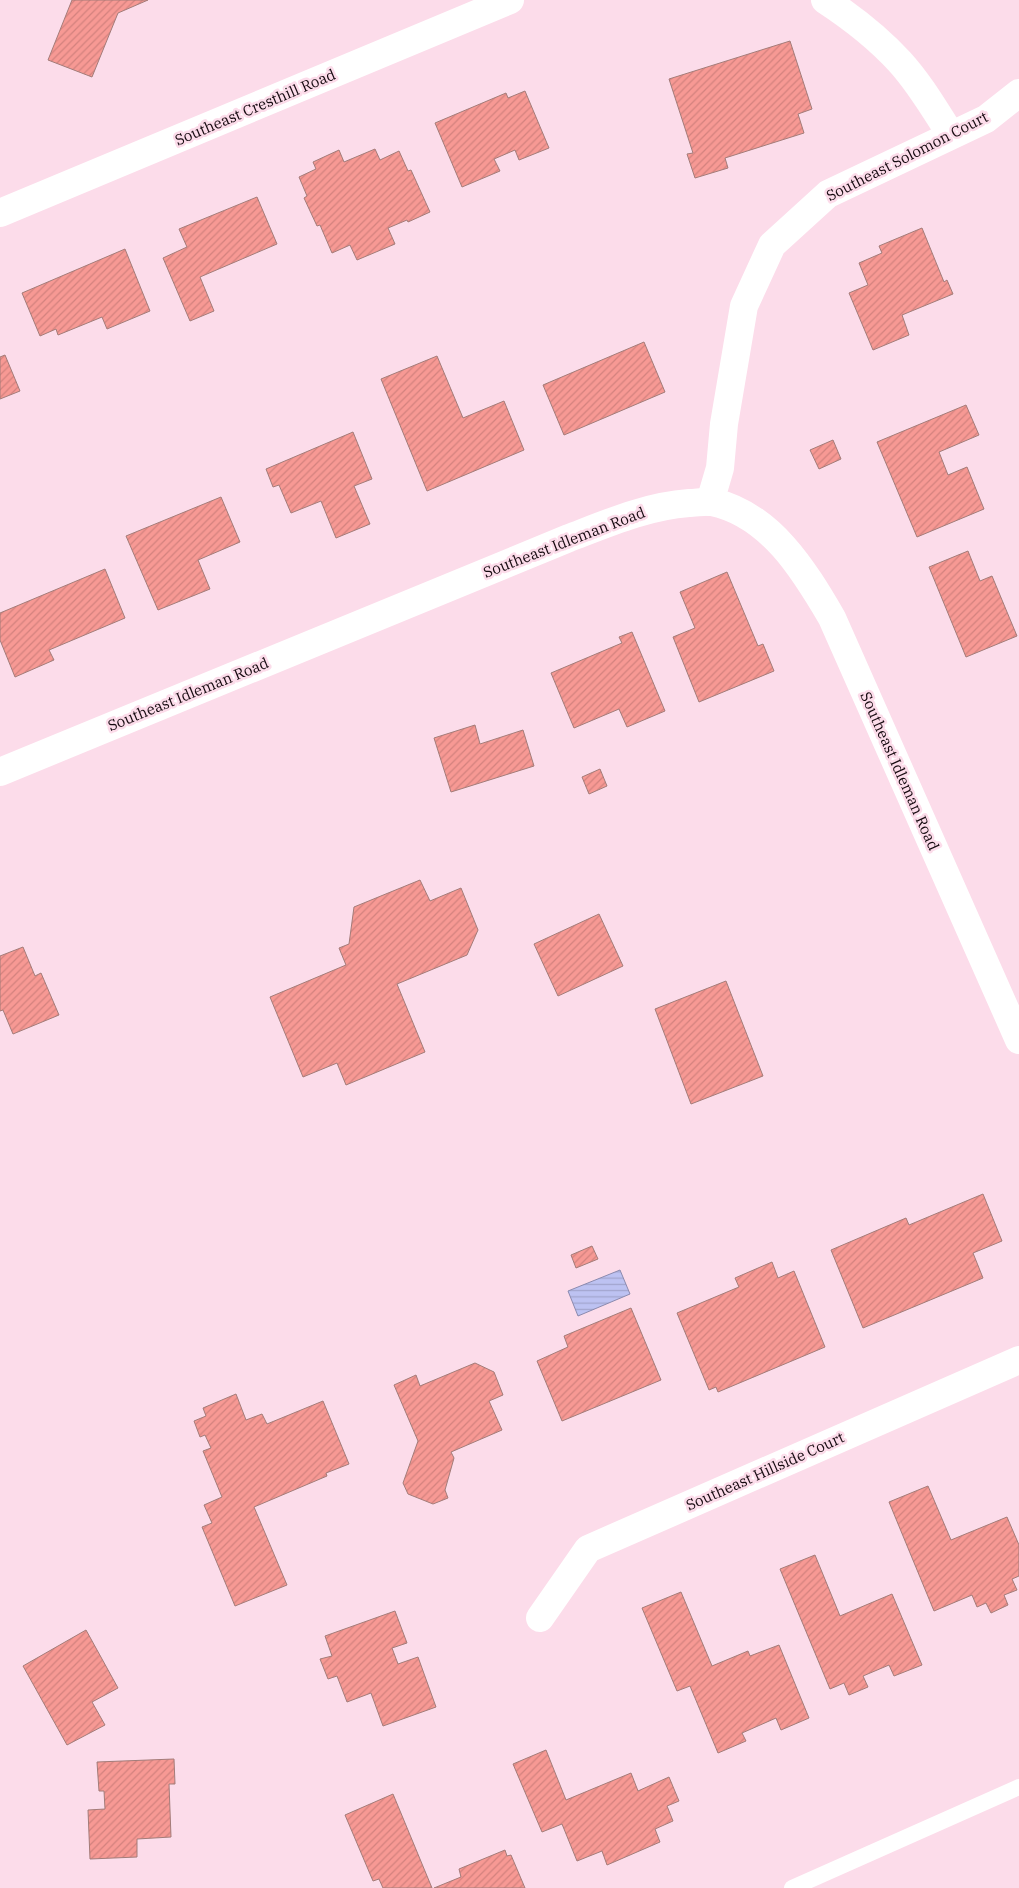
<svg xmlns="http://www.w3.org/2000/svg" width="1019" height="1888" font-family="'IBM Plex Serif',serif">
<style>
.water{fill:url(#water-rules);stroke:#8b8aae}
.building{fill:url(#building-hatch);stroke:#a37c79}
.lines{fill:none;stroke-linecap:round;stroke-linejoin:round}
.service{stroke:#fff;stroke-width:16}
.minor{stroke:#fff;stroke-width:28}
.secondary{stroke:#fff;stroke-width:28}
.labels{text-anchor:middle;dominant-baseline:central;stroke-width:5;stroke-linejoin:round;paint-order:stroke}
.street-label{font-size:15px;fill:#15090f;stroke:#fcdcea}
</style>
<defs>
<pattern id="water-rules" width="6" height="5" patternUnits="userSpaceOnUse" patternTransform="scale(1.25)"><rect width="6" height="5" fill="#bdc2f2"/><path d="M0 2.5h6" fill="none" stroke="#a2a5ce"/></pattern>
<pattern id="building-hatch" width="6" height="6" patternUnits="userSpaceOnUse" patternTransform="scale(1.25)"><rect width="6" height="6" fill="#f79994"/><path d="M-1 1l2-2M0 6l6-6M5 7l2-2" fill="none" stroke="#d3827e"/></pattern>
</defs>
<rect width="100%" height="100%" fill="#fcdcea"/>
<polygon class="water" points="620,1270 630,1294 578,1316 568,1291"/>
<g class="building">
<polygon points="72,0 148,0 118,13 92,77 48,60"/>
<polygon points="790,41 812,109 798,114 804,133 725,158 728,168 695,178 687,154 693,153 669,79"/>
<polygon points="525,91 549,148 519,160 515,150 494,159 500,171 462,187 435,123 506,93 508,98"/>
<polygon points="375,149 380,160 399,151 408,171 411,170 430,212 408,222 407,220 388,228 395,244 357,260 350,245 332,253 320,225 317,226 304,198 307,196 299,177 316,169 313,162 339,150 344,162"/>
<polygon points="257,197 277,244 200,277 214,311 190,321 163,258 187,247 179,229"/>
<polygon points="922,228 944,282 947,280 953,294 902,315 909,335 873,350 849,293 868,285 859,263 882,253 879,246"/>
<polygon points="125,249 150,311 107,329 102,317 58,335 56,329 40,336 22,293"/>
<polygon points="644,342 665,392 564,435 543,385"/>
<polygon points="5,355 20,391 0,399 0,357"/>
<polygon points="437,356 463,418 504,401 524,450 427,491 381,379"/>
<polygon points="966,405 979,435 939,452 948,475 967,467 984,509 917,537 877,442"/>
<polygon points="353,432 372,479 354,486 370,524 336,538 321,501 291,513 279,485 273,487 266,469"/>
<polygon points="833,440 841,459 819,469 810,450"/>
<polygon points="221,497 240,542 198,560 210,589 158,610 126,536"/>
<polygon points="968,551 980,581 992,576 1017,636 966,657 929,567"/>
<polygon points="105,569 125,618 49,650 54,660 15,677 0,640 0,613"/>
<polygon points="727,572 758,646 763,644 774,671 699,702 673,637 695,628 680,592"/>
<polygon points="632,632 665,711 627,727 619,709 574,728 551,673 622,643 619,637"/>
<polygon points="475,725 480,744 523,730 534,766 451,792 434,738"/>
<polygon points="600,769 607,786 589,794 582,777"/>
<polygon points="420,880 430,901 461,888 478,930 467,955 397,984 425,1052 346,1085 337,1063 303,1077 270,997 346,965 339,948 349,944 354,907"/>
<polygon points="599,914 623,966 558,996 534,944"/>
<polygon points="23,947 35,976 41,973 59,1015 13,1034 3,1010 0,1011 0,956"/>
<polygon points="726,981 763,1076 691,1104 655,1009"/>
<polygon points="983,1194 1002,1241 973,1253 983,1278 863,1328 831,1250 906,1218 909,1225"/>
<polygon points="592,1246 598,1259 576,1268 571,1255"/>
<polygon points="772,1262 778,1278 794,1271 825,1347 718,1392 716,1387 709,1390 677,1313 739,1287 735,1278"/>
<polygon points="631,1308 661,1380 562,1421 537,1361 568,1347 564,1336"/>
<polygon points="475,1363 494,1372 503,1395 489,1401 502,1430 451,1452 454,1458 445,1490 448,1498 433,1504 408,1494 403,1483 418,1441 394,1385 416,1375 420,1386"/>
<polygon points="236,1394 246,1420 262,1414 267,1424 323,1401 349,1464 326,1473 327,1476 254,1507 287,1585 235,1606 202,1527 212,1523 204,1505 222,1497 203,1451 211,1448 205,1435 200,1437 194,1421 206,1416 203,1408"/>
<polygon points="928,1486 951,1540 1007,1517 1019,1545 1019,1576 1012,1579 1017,1590 1004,1595 1008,1605 991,1613 986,1603 977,1607 972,1595 934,1611 889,1502"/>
<polygon points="815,1555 840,1616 892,1594 922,1665 894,1676 889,1665 863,1676 868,1687 849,1695 844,1683 830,1689 780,1569"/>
<polygon points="681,1592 712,1666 748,1651 750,1656 779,1645 809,1718 781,1730 776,1718 742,1733 746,1741 718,1753 690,1686 677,1691 642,1608"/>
<polygon points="395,1611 407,1643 392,1648 398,1664 418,1657 436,1707 383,1726 371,1693 347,1702 337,1676 328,1679 320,1659 332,1656 325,1636"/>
<polygon points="86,1630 118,1688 92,1702 105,1725 67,1745 23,1666"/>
<polygon points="546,1750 566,1800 631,1773 638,1791 669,1777 679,1801 667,1806 673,1821 655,1829 660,1842 607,1865 602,1851 577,1861 562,1824 542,1832 513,1764"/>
<polygon points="174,1759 175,1784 169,1784 171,1837 137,1839 137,1857 90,1859 88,1810 105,1809 104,1791 99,1791 97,1762"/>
<polygon points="393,1794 432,1888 383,1888 379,1879 373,1881 345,1815"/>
<polygon points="505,1850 507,1856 511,1855 525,1888 434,1888 461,1877 459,1869"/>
</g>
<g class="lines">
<polyline class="service" points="792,1888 1019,1787"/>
<g class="minor">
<path d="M825 0C851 17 878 38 900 62 920 84 935 110 951 135"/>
<polyline points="0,213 510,0"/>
<polyline points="710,502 720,468 724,424 744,306 772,245 828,194 986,119 1019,93"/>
<polyline points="540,1618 588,1549 1019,1360"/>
</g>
<path class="secondary" d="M0 772 569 538C608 523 647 506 689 503 696 503 705 501 712 502 770 514 804 570 832 618L1019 1040"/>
</g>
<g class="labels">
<g class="street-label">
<text transform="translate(255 107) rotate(-23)">Southeast Cresthill Road</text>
<text transform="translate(907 156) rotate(-27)">Southeast Solomon Court</text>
<text transform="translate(564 542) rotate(-21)">Southeast Idleman Road</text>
<text transform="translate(188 694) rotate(-22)">Southeast Idleman Road</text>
<text transform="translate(900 771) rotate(66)">Southeast Idleman Road</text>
<text transform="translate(765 1471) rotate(-24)">Southeast Hillside Court</text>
</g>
</g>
</svg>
